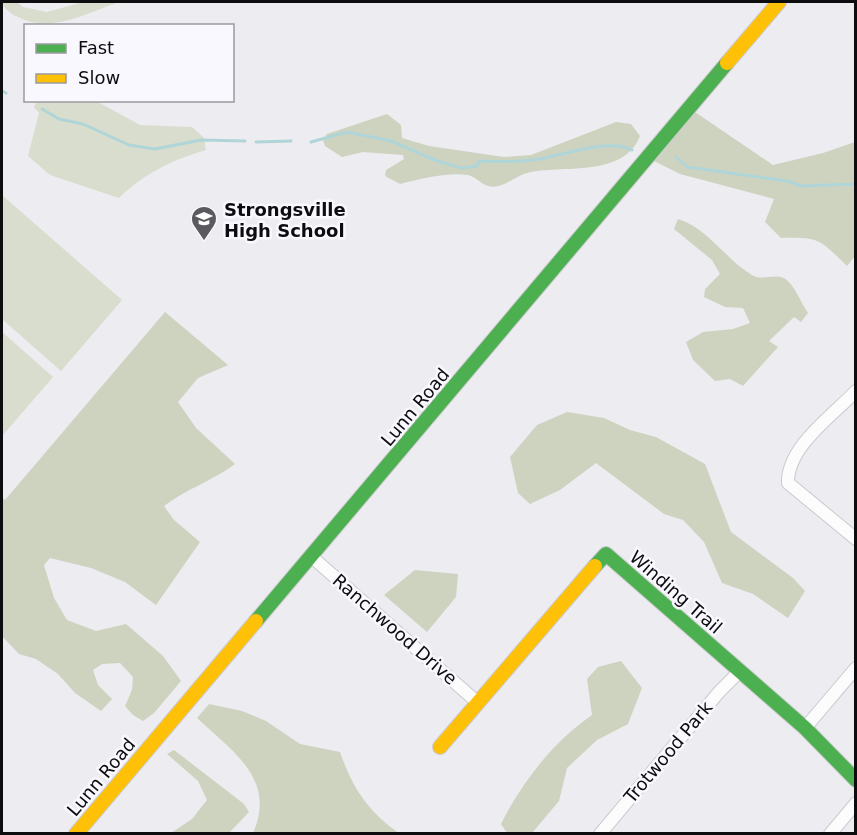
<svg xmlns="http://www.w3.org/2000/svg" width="857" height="835" font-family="'DejaVu Sans',sans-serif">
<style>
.green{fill:#d9ddcd}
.forest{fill:#ced3c0}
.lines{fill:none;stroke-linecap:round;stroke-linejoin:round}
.stream{stroke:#afd5d9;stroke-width:3}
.street-casing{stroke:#cacace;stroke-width:14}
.fast-casing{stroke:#cacace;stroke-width:16}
.slow-casing{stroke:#cacace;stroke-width:16}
.street{stroke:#fcfcfd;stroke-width:12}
.fast{stroke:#4caf50;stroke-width:14}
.slow{stroke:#ffc107;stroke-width:14}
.labels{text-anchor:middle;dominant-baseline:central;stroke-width:5;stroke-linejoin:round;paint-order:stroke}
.poi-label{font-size:18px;font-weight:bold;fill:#0d0d10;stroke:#f8f8fe;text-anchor:start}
.street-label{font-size:18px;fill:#0d0d10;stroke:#f8f8fe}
</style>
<rect width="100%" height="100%" fill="#ececf1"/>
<g class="green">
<path d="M2 2H17L23 7 47 12 83 2H119C87 13 51 34 18 17 11 14 4 9 2 2Z"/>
<path d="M37 101H96L140 125 192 127 204 138 206 150C174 159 143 174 119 198L50 175 28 156 39 113 34 107Z"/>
<polygon points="3,196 122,300 61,371 2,319"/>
<polygon points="2,332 53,377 2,436"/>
</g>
<g class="forest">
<path d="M695 112 773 165 823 153 855 142V256L847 266C819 239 820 237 781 238L765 222 774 199 680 174 654 161Z"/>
<path d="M387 114 401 125 402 138 429 146 504 157 531 155 616 122 631 124 640 136C623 179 561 164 527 173 515 176 502 190 488 186 481 184 476 177 468 175 447 172 420 179 400 184L385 176 386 170 404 159 403 155 363 152 342 157 325 146 323 140 327 134Z"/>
<path d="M678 219C708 228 726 260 752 275 763 282 778 271 788 281 796 289 801 303 808 313L801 322 794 317 769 341 778 347 743 386 730 379 715 381 693 360 686 342 703 332 733 329 750 323 743 308 725 307 704 297 705 289 720 274 712 260 674 229Z"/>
<path d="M165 312 228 365 198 378 178 402 196 428 235 464C212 481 188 488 164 506L174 520 200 542 156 605 125 582 91 568 50 558 44 565 54 598 67 620 96 631 126 624 163 656 181 681 154 713 143 721 133 715 125 706 132 690 133 677 120 663 102 664 93 670 98 685 112 699 101 711 75 693 58 674 36 659 19 654 2 636V497L5 500Z"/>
<polygon points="567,412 604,418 630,430 656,437 705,464 731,532 793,578 805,591 788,618 753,594 722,583 704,542 683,520 664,514 596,463 560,490 530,504 518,493 510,457 537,425"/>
<polygon points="415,570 458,574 456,597 427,632 384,595"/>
<path d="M621 661 642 688 628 724 597 740 567 768 559 801 532 833H507L501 824C522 782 553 742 592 715L587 679 598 667Z"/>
<path d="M209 704 242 711 266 721 300 744 340 752C352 787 369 813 399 833H253C277 779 232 751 197 718Z"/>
<polygon points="174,750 244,804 249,812 229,833 171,833 192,819 207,800 198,781 167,754"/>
</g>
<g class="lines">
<g class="stream">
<polyline points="2,91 6,93"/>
<polyline points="42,109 59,119 83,124 129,145 155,149 201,140 245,141"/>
<polyline points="256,142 291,141"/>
<path d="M311 142 347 132 391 141 437 161 462 168 477 166 479 161C499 162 520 162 540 159 563 155 611 138 632 150"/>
<polyline points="676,157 687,167 787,181 802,186 856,184"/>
</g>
<defs>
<g id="street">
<path d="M856 391C832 416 787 447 788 483L856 539"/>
<polyline points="312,557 477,702"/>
<polyline points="805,728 856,668"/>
<polyline points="600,834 719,692 739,672"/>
<polyline points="830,834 856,803"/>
</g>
<g id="fast">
<polyline points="595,566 606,554 805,728 856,780"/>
<polyline points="256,621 727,63"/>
</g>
<g id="slow">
<polyline points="727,63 779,2"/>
<polyline points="440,747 595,566"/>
<polyline points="76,834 256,621"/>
</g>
</defs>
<use href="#street" class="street-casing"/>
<use href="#fast" class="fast-casing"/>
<use href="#slow" class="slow-casing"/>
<use href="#street" class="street"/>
<use href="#fast" class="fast"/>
<use href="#slow" class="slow"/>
</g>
<defs>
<symbol id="school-pin" viewBox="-11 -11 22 30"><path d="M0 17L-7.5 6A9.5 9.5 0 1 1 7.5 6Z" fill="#5b5b5f" stroke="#f8f8fe"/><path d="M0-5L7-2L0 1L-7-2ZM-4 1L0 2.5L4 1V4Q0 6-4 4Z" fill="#fff"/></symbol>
</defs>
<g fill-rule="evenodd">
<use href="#school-pin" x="189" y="204" width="30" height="40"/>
</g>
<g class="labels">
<g class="poi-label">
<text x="224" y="209">Strongsville<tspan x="224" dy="21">High School</tspan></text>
</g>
<g class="street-label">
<text transform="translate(415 407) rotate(-50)">Lunn Road</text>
<text transform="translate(676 592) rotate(41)">Winding Trail</text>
<text transform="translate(395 629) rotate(41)">Ranchwood Drive</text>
<text transform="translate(668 752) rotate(-50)">Trotwood Park</text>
<text transform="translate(101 777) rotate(-50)">Lunn Road</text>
</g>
</g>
<rect width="857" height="835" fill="none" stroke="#0d0d10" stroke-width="6"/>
<rect x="24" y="24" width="210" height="78" fill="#f8f8fe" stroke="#9a9a9f" stroke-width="1.5"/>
<rect x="36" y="44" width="30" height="9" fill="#4caf50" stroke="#9a9a9f" stroke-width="1.5"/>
<text x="78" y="54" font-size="18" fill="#0d0d10">Fast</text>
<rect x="36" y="74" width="30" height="9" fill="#ffc107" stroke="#9a9a9f" stroke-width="1.5"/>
<text x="78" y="84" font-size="18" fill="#0d0d10">Slow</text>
</svg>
